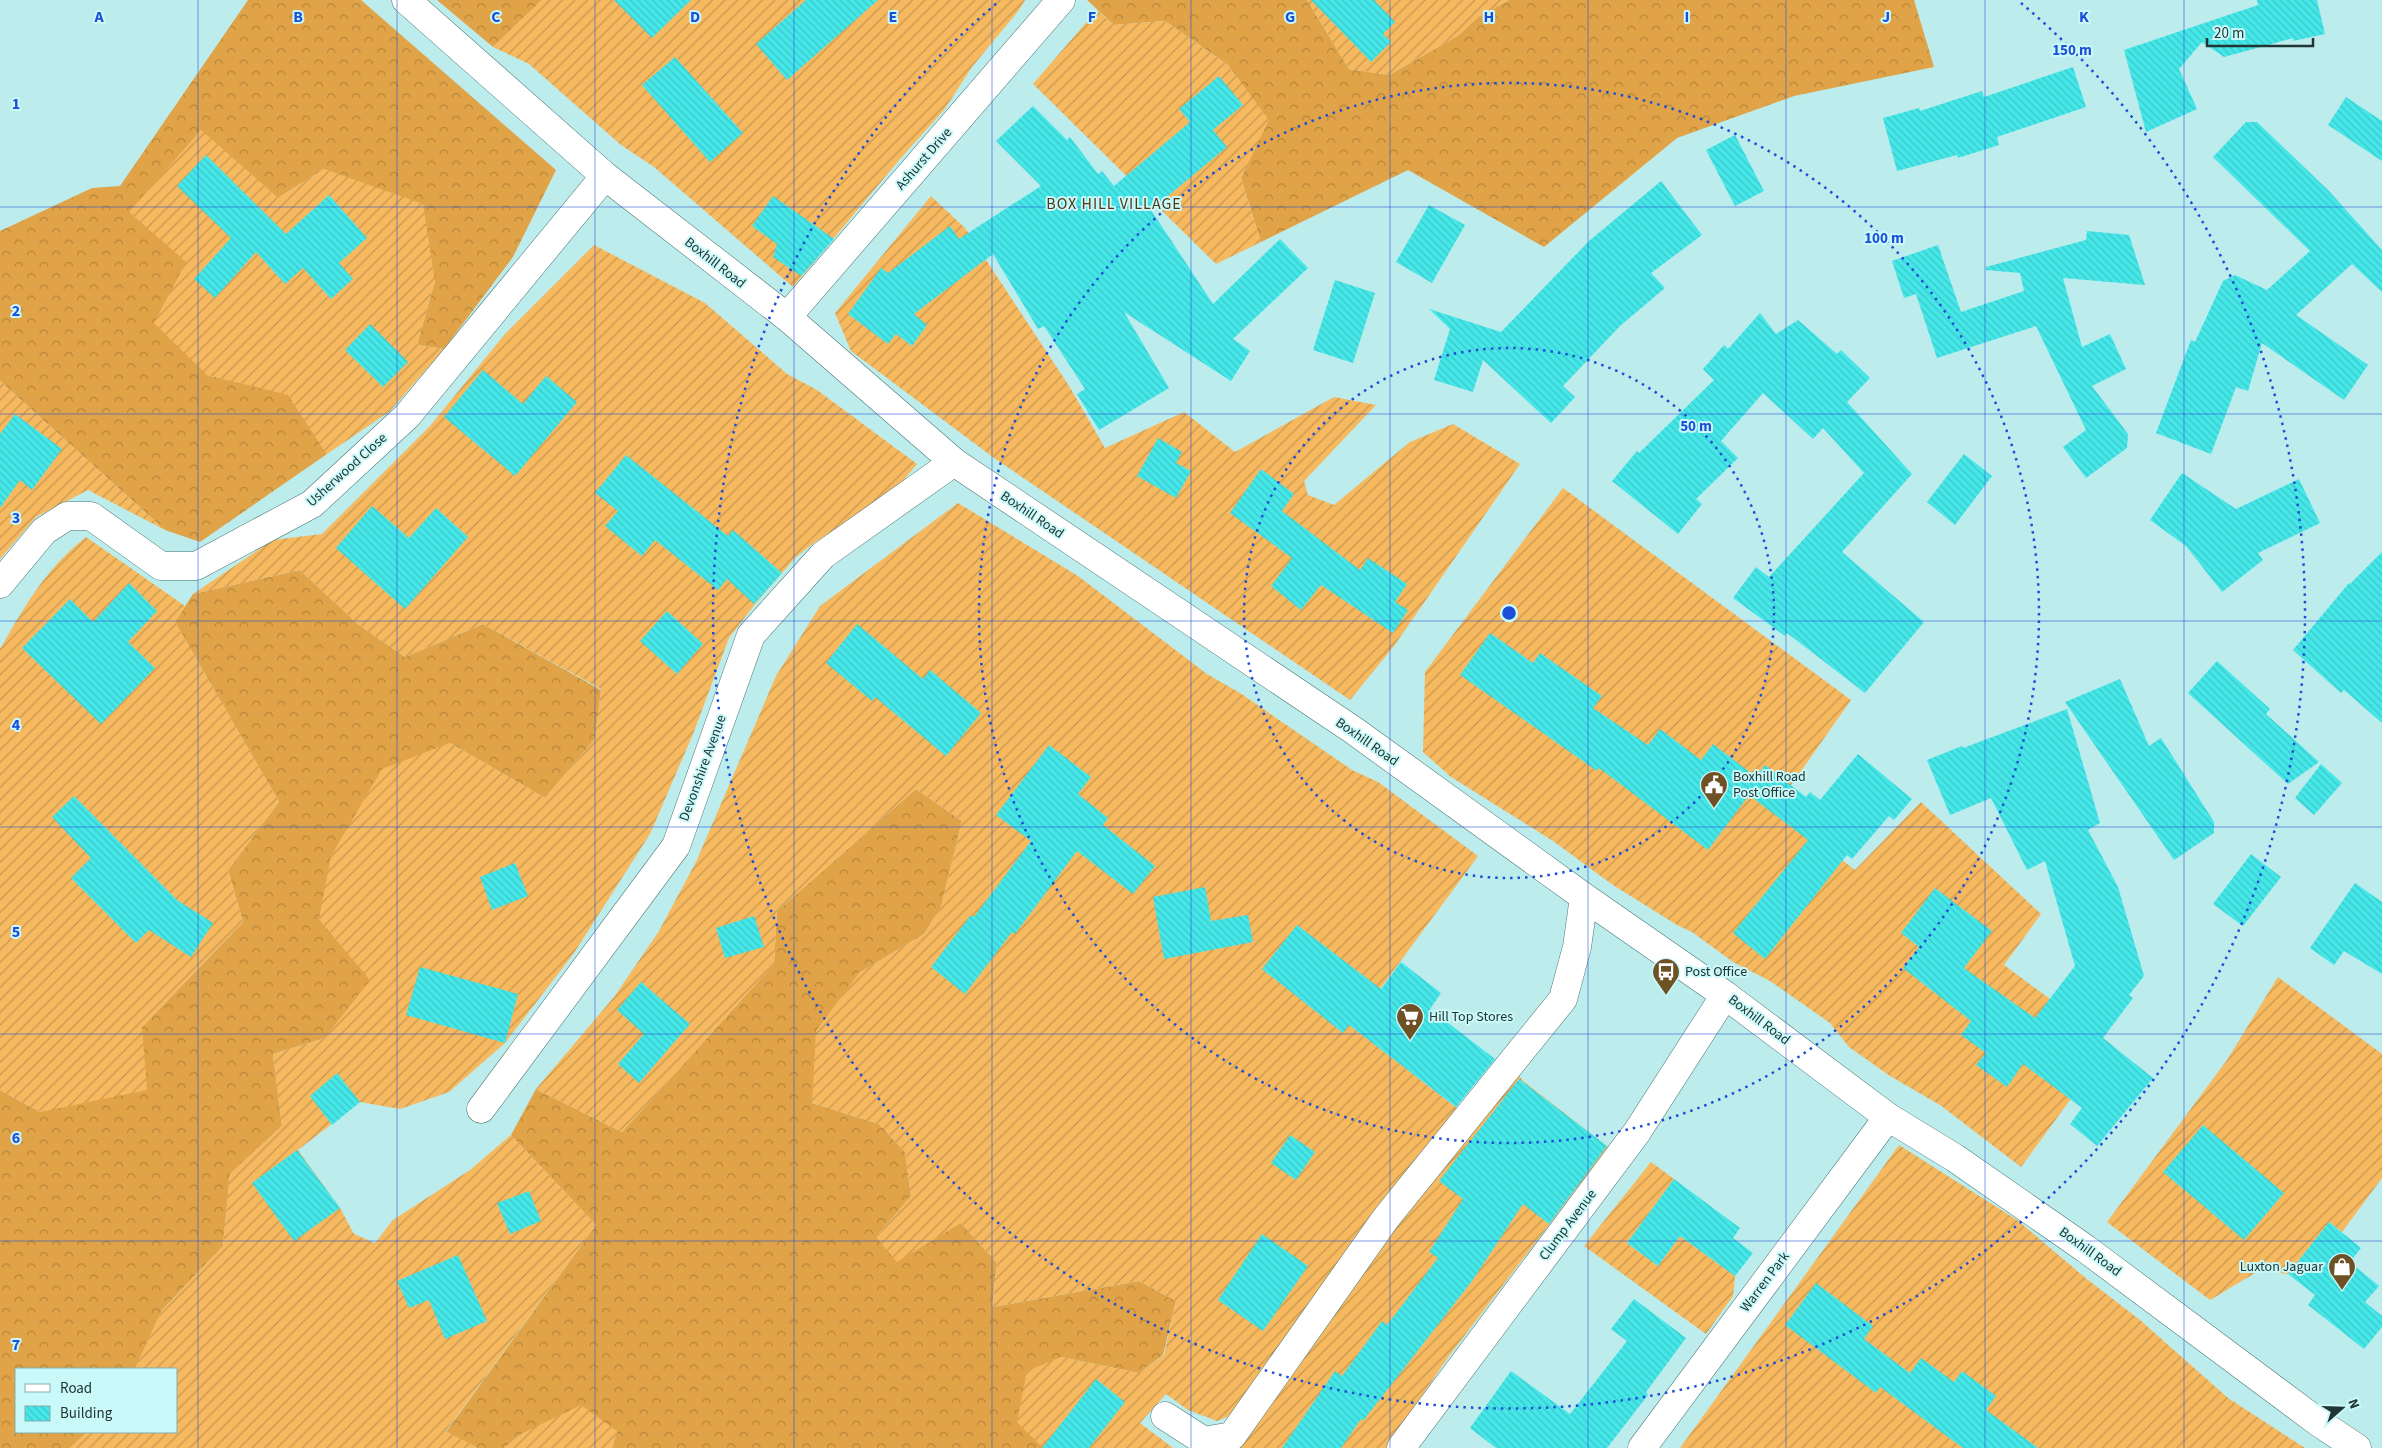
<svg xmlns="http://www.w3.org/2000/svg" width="2382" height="1448" font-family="'Source Sans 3',sans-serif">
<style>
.forest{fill:url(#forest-crowns)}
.garden{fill:url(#garden-furrows)}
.building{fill:url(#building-back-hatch)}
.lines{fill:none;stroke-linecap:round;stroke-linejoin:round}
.minor-casing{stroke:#497575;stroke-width:29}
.minor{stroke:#fff;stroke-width:28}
.grid{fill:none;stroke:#1d4ed8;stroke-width:1;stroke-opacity:0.55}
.ring{fill:none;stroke:#1d4ed8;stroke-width:2.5;stroke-dasharray:2.5 5}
.labels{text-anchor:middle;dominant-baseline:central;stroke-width:4;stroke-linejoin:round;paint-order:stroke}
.street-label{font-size:14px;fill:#223535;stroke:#caf9f9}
.poi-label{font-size:14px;fill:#223535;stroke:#caf9f9;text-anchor:start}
.quarter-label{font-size:16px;letter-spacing:1px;fill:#4f3815;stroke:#caf9f9}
.grid-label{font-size:16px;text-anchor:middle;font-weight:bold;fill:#1d4ed8;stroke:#caf9f9;stroke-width:4;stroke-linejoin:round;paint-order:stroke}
.centre{fill:#1d4ed8;stroke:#caf9f9;stroke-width:2.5}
.ring-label{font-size:15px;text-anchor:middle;font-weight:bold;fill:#1d4ed8;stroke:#caf9f9;stroke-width:4;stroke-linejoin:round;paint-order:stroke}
</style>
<defs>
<pattern id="forest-crowns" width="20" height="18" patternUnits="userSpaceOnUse" patternTransform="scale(1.25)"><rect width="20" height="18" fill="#e0a347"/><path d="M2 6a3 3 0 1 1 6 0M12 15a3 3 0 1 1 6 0" fill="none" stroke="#b5863c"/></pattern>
<pattern id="garden-furrows" width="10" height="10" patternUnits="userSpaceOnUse" patternTransform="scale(1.25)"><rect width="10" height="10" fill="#f6b95f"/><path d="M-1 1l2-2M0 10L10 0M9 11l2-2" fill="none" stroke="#c7974f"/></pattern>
<pattern id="building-back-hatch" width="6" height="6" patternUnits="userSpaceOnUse" patternTransform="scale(1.25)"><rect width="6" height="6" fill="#45e7e9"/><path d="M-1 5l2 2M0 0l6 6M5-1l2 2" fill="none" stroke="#3cc7c8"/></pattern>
</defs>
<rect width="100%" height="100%" fill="#bdecec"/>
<g class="forest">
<polygon points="248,0 361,0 556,170 513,257 444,349 417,345 435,281 363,184 324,169 278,198 200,130 186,262 207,375 288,394 327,454 200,542 165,530 0,381 0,231 92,188 120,186"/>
<polygon points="437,0 542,0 493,47"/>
<polygon points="1087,0 1307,0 1349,69 1389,75 1459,35 1478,17 1509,0 1914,0 1934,67 1794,96 1677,138 1544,247 1408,170 1261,242 1241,178 1268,120 1228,65 1165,21 1114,25"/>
<polygon points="300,570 359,625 405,657 483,624 601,690 595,739 545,798 450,743 319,919 371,980 325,1038 273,1054 282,1126 230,1174 223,1246 162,1310 135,1369 16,1369 16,1432 87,1432 70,1448 0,1448 0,1090 40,1112 142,1027 243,922 228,870 279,802 175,622 193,594"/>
<polygon points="916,789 962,821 941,907 924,934 859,973 812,1103 879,1124 905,1152 911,1196 876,1237 961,1223 997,1263 992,1307 1139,1281 1176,1301 1163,1355 1139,1373 1061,1357 1043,1448 612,1448 617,1431 523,1433 504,1448 478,1448 446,1432 596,1225 511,1135 536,1089 622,1132 774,964 777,911"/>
</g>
<g class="garden">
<polygon points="542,0 1025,0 1019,10 972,67 944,110 900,159 793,287 654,167 621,145 529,64 493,47"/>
<polygon points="1307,0 1509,0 1478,17 1459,35 1389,75 1349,69"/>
<polygon points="1097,10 1114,25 1165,21 1228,65 1269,120 1241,178 1261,242 1216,264 1033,84"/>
<polygon points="201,130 278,198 324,169 423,204 435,281 417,345 444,349 389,412 327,454 288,395 207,375 154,323 186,262 129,212"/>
<polygon points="931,196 965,228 1069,386 1105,448 1184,412 1235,452 1334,397 1376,405 1304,481 1308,495 1334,505 1410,442 1453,424 1520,464 1394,646 1350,700 994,458 851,351 835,313"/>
<polygon points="594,245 705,303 787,374 817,390 917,464 897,488 811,545 795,558 755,604 729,638 693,734 650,834 574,953 505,1043 449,1092 400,1109 360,1102 298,1150 340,1208 354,1234 375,1243 393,1220 470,1170 511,1135 596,1225 446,1431 478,1448 70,1448 87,1432 176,1432 176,1369 135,1369 162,1310 223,1246 230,1174 282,1126 273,1054 325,1038 370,980 319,919 331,856 382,769 450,743 545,798 595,739 601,689 483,624 405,657 359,625 300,570 193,594 273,540 322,534 430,426 505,334"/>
<polygon points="0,381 165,530 88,490 36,517 0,559"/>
<polygon points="1563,488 1851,700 1775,808 1855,870 1921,802 2041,914 2004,965 2111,1044 2021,1167 1940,1105 1890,1076 1849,1047 1830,1023 1770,981 1733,962 1692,932 1677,925 1613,885 1553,841 1451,777 1423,752 1425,672"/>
<polygon points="958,503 1078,576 1207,674 1240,693 1352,770 1378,782 1478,856 1352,1027 1462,1112 1234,1414 1217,1421 1188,1410 1166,1394 1140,1423 1173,1448 1043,1448 1017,1422 1027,1371 1061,1357 1139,1373 1164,1355 1176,1301 1139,1281 992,1307 997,1263 961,1223 897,1262 876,1237 911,1196 905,1152 879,1124 812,1103 816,1031 859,973 924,934 941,907 962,821 916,789 777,911 774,964 622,1132 536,1089 614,997 659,931 696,862 776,676 820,606"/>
<path d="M86 537 185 606 175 622 279 802 228 870 243 922 142 1027 147 1090 40 1112 0 1090V649C25 606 46 568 86 537Z"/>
<polygon points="2278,977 2382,1054 2382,1178 2342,1232 2329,1222 2288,1274 2260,1270 2210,1300 2107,1222 2227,1060"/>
<polygon points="1517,1073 1523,1081 1608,1147 1449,1356 1386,1448 1235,1448 1390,1236"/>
<polygon points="1899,1145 2017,1220 2088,1280 2140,1320 2228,1398 2305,1448 1680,1448"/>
<polygon points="1651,1162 1674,1179 1627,1243 1658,1266 1680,1236 1735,1276 1733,1296 1706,1334 1584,1246"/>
<polygon points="581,1405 617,1431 612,1448 504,1448 523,1433"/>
</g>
<g class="building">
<polygon points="614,0 691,0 652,38"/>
<polygon points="806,0 878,0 787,80 756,44"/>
<polygon points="1311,0 1374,0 1395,22 1383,34 1391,42 1371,62"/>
<polygon points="2257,0 2317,0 2325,34 2293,41 2293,38 2224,57 2202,42 2179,69 2197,109 2146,132 2124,50 2258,5"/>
<polygon points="675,57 743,133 710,162 642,85"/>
<polygon points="2073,67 2086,107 1997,137 1999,145 1958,158 1957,155 1897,171 1883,118 1919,108 1920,111 1982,91 1984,97"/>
<polygon points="1219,76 1243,105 1213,130 1227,147 1151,210 1213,304 1280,239 1308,268 1233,339 1250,351 1231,381 1124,312 1169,388 1099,430 1077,394 1085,389 1044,326 1038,329 993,254 914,314 927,325 912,346 896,334 888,344 848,314 881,268 888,273 950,226 959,239 1041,186 996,141 1033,106 1067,140 1070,137 1098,174 1102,171 1114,186 1190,122 1179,109"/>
<polygon points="2346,97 2382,121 2382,161 2328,125"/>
<polygon points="2246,122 2257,122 2329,191 2382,250 2382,292 2352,264 2296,315 2368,365 2344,400 2262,343 2248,391 2236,387 2211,454 2156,433 2191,340 2195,342 2223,281 2235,275 2267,290 2310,251 2213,157"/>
<polygon points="1735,135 1764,191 1735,206 1706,150"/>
<polygon points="206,155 286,234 329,195 367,238 339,263 353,279 331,299 303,268 285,284 256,252 215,298 194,279 231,238 177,186"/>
<polygon points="1661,181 1702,235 1651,273 1665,288 1620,326 1563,386 1575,397 1551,423 1483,360 1473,392 1434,380 1450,329 1429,309 1501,332 1589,241"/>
<polygon points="773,196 834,239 801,276 773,257 777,244 752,226"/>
<polygon points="1429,205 1465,225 1432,283 1396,262"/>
<polygon points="2087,231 2129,235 2145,285 2063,278 2082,347 2110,334 2126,369 2092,386 2128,434 2127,448 2086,478 2063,447 2086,430 2036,326 1937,358 1916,294 1904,298 1892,261 1938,245 1961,312 2024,291 2020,273 1986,270 1986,267 2086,240"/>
<polygon points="1335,280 1375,293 1353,363 1313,350"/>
<polygon points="1760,313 1776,334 1798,320 1837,354 1841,350 1870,378 1847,402 1912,474 1842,552 1924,622 1865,693 1787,633 1785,636 1733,598 1756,567 1769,577 1864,473 1823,428 1813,439 1763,393 1721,441 1738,458 1696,499 1702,504 1678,534 1612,481 1637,451 1639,453 1714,380 1703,369 1724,345 1728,349"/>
<polygon points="370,324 408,362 383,387 345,350"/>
<polygon points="483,370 523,404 546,376 577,402 515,476 444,417"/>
<polygon points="15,414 62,449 32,490 20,480 0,508 0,434"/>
<polygon points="1158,438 1182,452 1176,463 1191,471 1176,498 1137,476"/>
<polygon points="1964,454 1992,476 1955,525 1927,502"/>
<polygon points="626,455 728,536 733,530 782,573 754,604 727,579 718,590 655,540 642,556 605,526 618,511 595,493"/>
<polygon points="1261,469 1294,494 1282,511 1360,570 1368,558 1407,584 1395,602 1408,610 1393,633 1321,585 1301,610 1271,586 1292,558 1230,513"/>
<polygon points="2182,473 2236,509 2299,479 2320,523 2258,553 2263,560 2222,592 2186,546 2150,520"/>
<polygon points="372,506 409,538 436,508 468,537 405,609 336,548"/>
<polygon points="2382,552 2382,723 2344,690 2341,693 2293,650 2349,583 2350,584"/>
<polygon points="129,583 157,611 128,642 155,668 101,724 22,648 70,599 93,622"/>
<polygon points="667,611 703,644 677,674 640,641"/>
<polygon points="857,624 923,679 930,670 981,713 946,756 875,697 872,701 826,663"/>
<polygon points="1490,633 1533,663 1540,653 1602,696 1593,708 1648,745 1660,729 1701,760 1713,744 1756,777 1765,765 1806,797 1810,792 1820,800 1858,754 1912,799 1894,820 1889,816 1852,859 1847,855 1765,959 1733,933 1808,840 1749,795 1708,850 1599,768 1597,771 1460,675"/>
<polygon points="2217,661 2270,709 2266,714 2319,762 2288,784 2188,693"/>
<polygon points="2120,679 2149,746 2161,738 2214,822 2214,833 2174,860 2065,702"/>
<polygon points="2067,709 2100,823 2088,830 2118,887 2144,976 2129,995 2133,998 2103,1038 2153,1078 2097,1146 2070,1124 2082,1108 2023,1064 2007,1087 1976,1065 1986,1053 1961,1035 1971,1021 1903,968 1919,947 1901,933 1935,888 1992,931 1964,968 2035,1018 2075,966 2045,861 2027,870 1991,798 1950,815 1927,760 1962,746 1963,748"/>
<polygon points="1049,745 1091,777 1078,794 1108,818 1103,825 1155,866 1133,894 1077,851 1015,934 1012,932 965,994 931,967 971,915 974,917 1031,841 996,815"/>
<polygon points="2321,764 2342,783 2314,815 2295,798"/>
<polygon points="74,796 177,900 213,923 191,957 149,930 136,943 71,878 91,858 52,817"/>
<polygon points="2251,854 2281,877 2243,926 2213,904"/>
<polygon points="515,863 528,896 492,910 480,877"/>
<polygon points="2355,883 2382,902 2382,974 2344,951 2334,965 2310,948"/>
<polygon points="1205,887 1211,921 1248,915 1253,942 1164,959 1153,897"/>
<polygon points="754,916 764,947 725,958 716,928"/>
<polygon points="1297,925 1381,989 1401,962 1441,993 1430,1009 1495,1059 1456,1107 1349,1025 1343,1033 1262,969"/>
<polygon points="420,967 518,994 505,1043 406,1015"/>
<polygon points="641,982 690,1024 639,1083 618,1064 644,1034 617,1010"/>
<polygon points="337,1073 360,1102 332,1125 310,1096"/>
<polygon points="1519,1079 1607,1146 1549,1224 1523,1204 1472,1281 1363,1421 1361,1419 1341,1448 1282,1448 1335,1371 1342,1376 1382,1321 1387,1325 1438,1258 1429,1252 1463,1199 1439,1181"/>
<polygon points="2203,1125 2284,1193 2244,1240 2163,1172"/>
<polygon points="1290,1135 1315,1152 1296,1180 1271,1163"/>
<polygon points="297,1150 340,1208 294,1241 252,1183"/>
<polygon points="1674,1179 1740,1228 1733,1238 1753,1253 1735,1276 1680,1236 1658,1266 1627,1243"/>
<polygon points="529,1191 541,1221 510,1234 497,1203"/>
<polygon points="2329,1222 2361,1248 2350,1262 2379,1286 2365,1302 2382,1316 2382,1327 2364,1349 2308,1305 2315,1295 2288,1274"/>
<polygon points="1262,1234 1308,1266 1263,1331 1218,1300"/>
<polygon points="458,1255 487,1321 445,1339 429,1300 409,1308 397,1281"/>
<polygon points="1816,1283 1873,1326 1864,1339 1910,1373 1921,1358 1954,1382 1962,1371 1996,1396 1986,1410 2038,1448 1963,1448 1880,1387 1876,1393 1785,1325"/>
<polygon points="1634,1299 1686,1338 1646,1392 1648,1395 1607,1448 1496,1448 1470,1428 1511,1371 1570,1414 1627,1341 1611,1329"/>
<polygon points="1096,1379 1125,1402 1089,1448 1042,1448"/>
</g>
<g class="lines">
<defs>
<g id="minor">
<polyline points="406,0 605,176 787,317 954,462 1353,730 1584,897 1725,995 1888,1117 1955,1158 2086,1249 2318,1422 2357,1448"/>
<polyline points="787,317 1061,0"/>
<polyline points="0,584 44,531 67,516 91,516 161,566 196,566 312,504 407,416 605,176"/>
<polyline points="481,1109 676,846 751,635 823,555 954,462"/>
<polyline points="1165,1416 1204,1441 1232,1436 1386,1218 1563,999 1577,947 1584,897"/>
<polyline points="1401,1448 1637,1132 1725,995"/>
<polyline points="1642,1448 1888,1117"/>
</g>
</defs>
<use href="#minor" class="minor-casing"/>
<use href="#minor" class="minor"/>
</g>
<path class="grid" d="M198 0V1448M397 0V1448M595 0V1448M794 0V1448M992 0V1448M1191 0V1448M1390 0V1448M1588 0V1448M1786 0V1448M1985 0V1448M2184 0V1448M0 207H2382M0 414H2382M0 621H2382M0 827H2382M0 1034H2382M0 1241H2382"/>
<g class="ring">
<circle cx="1509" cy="613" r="265"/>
<circle cx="1509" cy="613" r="530"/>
<path d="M2021 3A796 796 0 1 1 997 3"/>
</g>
<defs>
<symbol id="civic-pin" viewBox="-11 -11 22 30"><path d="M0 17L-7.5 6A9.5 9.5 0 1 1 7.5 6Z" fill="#6f5126" stroke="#caf9f9"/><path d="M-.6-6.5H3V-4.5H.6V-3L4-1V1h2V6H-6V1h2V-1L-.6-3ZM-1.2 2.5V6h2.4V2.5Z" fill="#fff"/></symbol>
<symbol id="bus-pin" viewBox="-11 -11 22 30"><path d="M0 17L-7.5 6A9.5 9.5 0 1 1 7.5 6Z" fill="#6f5126" stroke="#caf9f9"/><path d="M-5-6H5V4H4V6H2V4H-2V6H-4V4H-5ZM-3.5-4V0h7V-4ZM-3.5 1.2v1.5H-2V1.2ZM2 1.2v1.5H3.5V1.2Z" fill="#fff"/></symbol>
<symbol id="supermarket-pin" viewBox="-11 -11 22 30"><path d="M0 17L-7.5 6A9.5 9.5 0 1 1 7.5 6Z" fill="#6f5126" stroke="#caf9f9"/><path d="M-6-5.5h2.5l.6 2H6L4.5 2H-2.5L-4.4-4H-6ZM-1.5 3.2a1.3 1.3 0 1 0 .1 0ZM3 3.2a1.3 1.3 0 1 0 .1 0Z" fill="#fff"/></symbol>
<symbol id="shop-pin" viewBox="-11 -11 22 30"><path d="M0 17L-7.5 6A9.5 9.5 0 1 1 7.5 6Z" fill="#6f5126" stroke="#caf9f9"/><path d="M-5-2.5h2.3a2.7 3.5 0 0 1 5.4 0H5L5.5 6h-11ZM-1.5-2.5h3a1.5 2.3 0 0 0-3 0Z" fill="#fff"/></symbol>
</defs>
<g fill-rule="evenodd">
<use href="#civic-pin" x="1698" y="769" width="32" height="43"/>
<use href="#bus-pin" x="1650" y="956" width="32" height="43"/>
<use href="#supermarket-pin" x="1394" y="1001" width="32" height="43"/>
<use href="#shop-pin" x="2326" y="1251" width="32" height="43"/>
</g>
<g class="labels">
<g class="street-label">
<text transform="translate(924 159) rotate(-49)">Ashurst Drive</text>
<text transform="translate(715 263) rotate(38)">Boxhill Road</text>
<text transform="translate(347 470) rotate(-42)">Usherwood Close</text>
<text transform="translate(1032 515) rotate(34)">Boxhill Road</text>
<text transform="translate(1367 742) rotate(35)">Boxhill Road</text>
<text transform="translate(703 768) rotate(-70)">Devonshire Avenue</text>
<text transform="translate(1759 1020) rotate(37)">Boxhill Road</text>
<text transform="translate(1568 1225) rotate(-53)">Clump Avenue</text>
<text transform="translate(2090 1252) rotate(36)">Boxhill Road</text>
<text transform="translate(1765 1282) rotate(-53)">Warren Park</text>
</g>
<g class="poi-label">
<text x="1733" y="777">Boxhill Road<tspan x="1733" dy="16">Post Office</tspan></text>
<text x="1685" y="972">Post Office</text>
<text x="1429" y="1017">Hill Top Stores</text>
<text x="2323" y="1267" text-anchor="end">Luxton Jaguar</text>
</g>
<g class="quarter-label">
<text x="1114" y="204">BOX HILL VILLAGE</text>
</g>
</g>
<g class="grid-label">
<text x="99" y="22">A</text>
<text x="298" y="22">B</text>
<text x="496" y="22">C</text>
<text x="695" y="22">D</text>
<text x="893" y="22">E</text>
<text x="1092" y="22">F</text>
<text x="1290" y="22">G</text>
<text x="1489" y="22">H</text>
<text x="1687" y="22">I</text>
<text x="1886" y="22">J</text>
<text x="2084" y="22">K</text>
<text x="16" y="109">1</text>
<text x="16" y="316">2</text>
<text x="16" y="523">3</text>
<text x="16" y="730">4</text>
<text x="16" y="937">5</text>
<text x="16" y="1143">6</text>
<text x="16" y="1350">7</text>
</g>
<circle cx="1509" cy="613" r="8" class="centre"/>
<g class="ring-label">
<text x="2072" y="55">150 m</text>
<text x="1884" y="243">100 m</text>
<text x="1696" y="431">50 m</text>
</g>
<rect x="15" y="1368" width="162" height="65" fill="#caf9f9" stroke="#87abab"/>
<rect x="25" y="1384" width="25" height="8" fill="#ffffff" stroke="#87abab"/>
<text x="60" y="1393" font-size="15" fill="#223535">Road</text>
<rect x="25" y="1406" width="25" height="15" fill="url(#building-back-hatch)" stroke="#87abab"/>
<text x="60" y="1418" font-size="15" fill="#223535">Building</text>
<g transform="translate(2342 1408) rotate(70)" stroke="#caf9f9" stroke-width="4" paint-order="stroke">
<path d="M0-4L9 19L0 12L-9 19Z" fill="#223535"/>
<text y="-8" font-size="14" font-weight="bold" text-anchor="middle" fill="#223535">N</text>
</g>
<path d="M2207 38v8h106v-8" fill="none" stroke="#223535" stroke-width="2.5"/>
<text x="2214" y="38" font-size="15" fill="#223535" stroke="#caf9f9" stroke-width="4" paint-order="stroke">20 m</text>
</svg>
